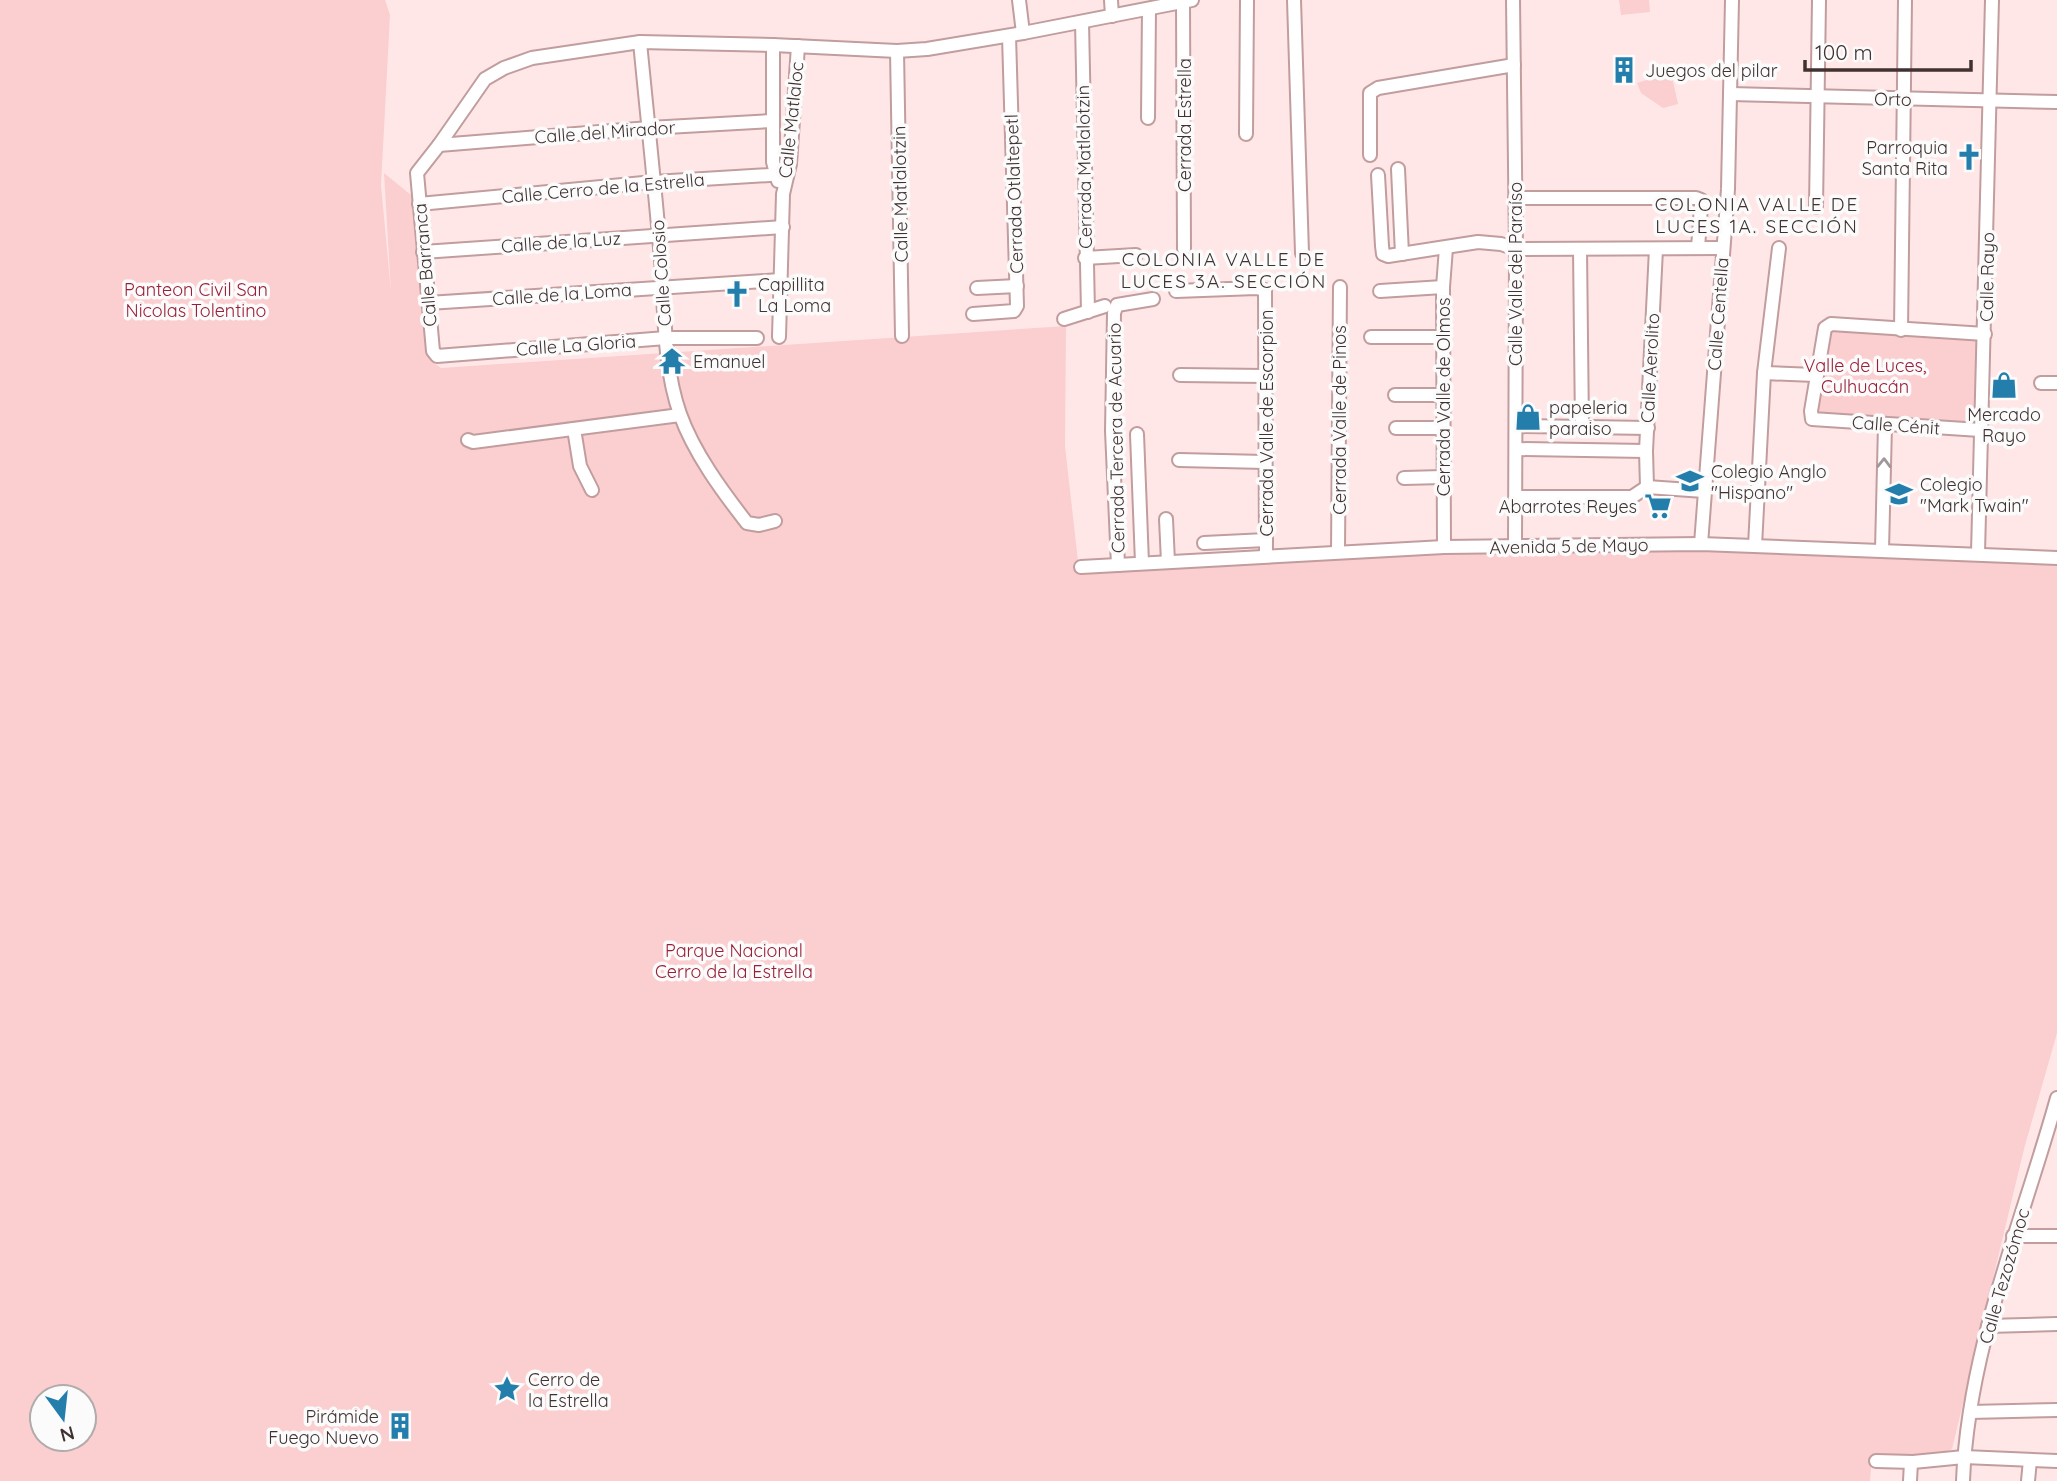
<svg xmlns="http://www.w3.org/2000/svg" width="2057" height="1481" font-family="Quicksand,sans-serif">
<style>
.green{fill:#fbced0;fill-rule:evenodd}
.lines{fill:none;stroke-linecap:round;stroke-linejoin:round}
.minor-casing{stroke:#c19d9e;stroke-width:16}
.minor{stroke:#fff;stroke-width:12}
.oneway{stroke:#a09898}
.labels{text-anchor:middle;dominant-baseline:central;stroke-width:7;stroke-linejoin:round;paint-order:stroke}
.poi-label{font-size:18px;fill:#413232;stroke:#fbfbfb;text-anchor:start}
.street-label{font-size:18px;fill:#413232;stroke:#fbfbfb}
.park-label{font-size:18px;fill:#991e37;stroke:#fbfbfb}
.neighbourhood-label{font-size:19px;letter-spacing:2px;fill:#413232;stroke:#fbfbfb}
</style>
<rect width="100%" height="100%" fill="#ffe7e8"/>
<g class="green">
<path d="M0 0H385L390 15 381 185 391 292 384 173 416 199 426 348 430 360 441 368 1066 326 1065 446 1079 570 1267 559H1340L1516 550 1702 545 2057 563V1033L2024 1149 1952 1449 1934 1457H1872L1870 1481H0ZM42 1397H84V1439H42Z"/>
<polygon points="1619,0 1649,0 1650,12 1621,15"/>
<polygon points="1671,72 1678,104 1663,108 1641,93 1637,83"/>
<polygon points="1828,330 1981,339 1978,424 1815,417"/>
</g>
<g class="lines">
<defs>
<g id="minor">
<polyline points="1019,0 1023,33"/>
<polyline points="1111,0 1112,16"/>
<polyline points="1294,0 1302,253"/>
<polyline points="1513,0 1516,249 1515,547"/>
<polyline points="1183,2 1184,249"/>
<polyline points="1082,22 1088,312"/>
<path d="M640 42C647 115 655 187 661 260 665 311 663 366 680 414 694 453 722 491 747 523L759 525 775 521"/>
<polyline points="773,45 773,162 778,181"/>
<polyline points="897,51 902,336"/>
<polyline points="1730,94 2057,102"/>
<polyline points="1148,118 1149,9"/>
<polyline points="1246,134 1247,0"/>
<polyline points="439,145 649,128 772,121"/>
<polyline points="1370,155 1370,93 1378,88 1514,65"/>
<polyline points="1398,169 1402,254"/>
<polyline points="1378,175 1382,246 1383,254 1388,256 1478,242 1501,244 1516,249 1723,248"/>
<polyline points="1515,198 1696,198 1701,200 1701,206 1698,248"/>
<polyline points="419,204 654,182 786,174"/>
<polyline points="1816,207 1819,0"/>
<polyline points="1580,249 1582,427"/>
<polyline points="423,252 783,227"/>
<polyline points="1085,258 1136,255"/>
<polyline points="977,288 1017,286"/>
<polyline points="1176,291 1256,288 1265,290 1266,556"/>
<polyline points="1380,291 1443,287"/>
<polyline points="428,303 780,280"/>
<polyline points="973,314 1014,311 1017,306 1009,36"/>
<polyline points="1064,319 1105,306"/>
<polyline points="1901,330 1905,0"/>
<polyline points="779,337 783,194 790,164 798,46"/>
<polyline points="1371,337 1442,337"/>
<polyline points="757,338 666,338 437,356 433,351 417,173 439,145 485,79 504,68 532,58 640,42 773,45 897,51 927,49 1023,33 1192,0"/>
<polyline points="1764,373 1815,375"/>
<polyline points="1180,375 1265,376"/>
<polyline points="2041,383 2057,383"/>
<polyline points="1395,395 1443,395"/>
<polyline points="1516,426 1648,428"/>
<polyline points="1396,428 1443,428"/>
<polyline points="574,429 580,466 592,490"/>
<polyline points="1980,430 1812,419 1811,411 1825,328 1831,324 1985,334"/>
<polyline points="1137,434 1142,563"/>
<polyline points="468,440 473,442 680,415"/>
<polyline points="1516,449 1646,451"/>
<polyline points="1179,460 1265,462"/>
<polyline points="1404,478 1443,477"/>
<polyline points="1647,487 1646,451 1656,249"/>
<polyline points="1516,497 1632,497 1647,487 1704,491"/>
<polyline points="1166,519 1168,562"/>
<polyline points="1204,543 1266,540"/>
<polyline points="1701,544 1728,189 1732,0"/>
<polyline points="1755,546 1764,373 1779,248"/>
<polyline points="1444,547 1443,287 1446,248"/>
<polyline points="1882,550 1885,425"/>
<polyline points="1338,552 1340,287"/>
<polyline points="1978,553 1992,0"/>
<polyline points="1118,565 1112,431 1114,313 1117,305 1153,299"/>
<polyline points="1081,567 1444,547 1701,544 2057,558"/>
<polyline points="2013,1236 2057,1236"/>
<polyline points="1988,1326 2057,1324"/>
<polyline points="1970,1412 2057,1410"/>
<polyline points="1876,1461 1913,1462 1964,1457 2057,1461"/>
<polyline points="1910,1481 1911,1462"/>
<path d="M1963 1481C1968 1349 2022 1224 2057 1098"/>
<polyline points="2028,1481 2030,1460"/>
</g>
</defs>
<use href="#minor" class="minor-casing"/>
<use href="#minor" class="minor"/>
</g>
<defs><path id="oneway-chevron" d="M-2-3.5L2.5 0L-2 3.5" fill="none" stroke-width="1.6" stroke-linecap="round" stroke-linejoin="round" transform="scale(1.75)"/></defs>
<use class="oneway" href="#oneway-chevron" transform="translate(1884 463) rotate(-89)"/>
<defs>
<symbol id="building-bare" viewBox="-9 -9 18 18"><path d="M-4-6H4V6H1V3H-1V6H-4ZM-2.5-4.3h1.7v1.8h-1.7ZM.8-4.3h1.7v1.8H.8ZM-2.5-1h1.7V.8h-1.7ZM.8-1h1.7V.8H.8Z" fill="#237eac" stroke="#fbfbfb" stroke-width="2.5" paint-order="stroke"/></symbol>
<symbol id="church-bare" viewBox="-9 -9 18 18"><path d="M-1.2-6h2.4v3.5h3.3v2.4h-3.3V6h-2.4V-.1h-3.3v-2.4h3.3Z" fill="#237eac" stroke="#fbfbfb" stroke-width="2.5" paint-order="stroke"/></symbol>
<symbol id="temple-bare" viewBox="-9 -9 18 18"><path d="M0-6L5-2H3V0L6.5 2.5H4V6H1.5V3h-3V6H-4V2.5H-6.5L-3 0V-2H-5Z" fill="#237eac" stroke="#fbfbfb" stroke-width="2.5" paint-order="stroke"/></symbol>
<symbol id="shop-bare" viewBox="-9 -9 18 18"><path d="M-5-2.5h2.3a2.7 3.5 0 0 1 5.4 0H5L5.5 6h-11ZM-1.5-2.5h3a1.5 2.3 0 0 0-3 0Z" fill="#237eac" stroke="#fbfbfb" stroke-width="2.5" paint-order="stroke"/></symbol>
<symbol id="school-bare" viewBox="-9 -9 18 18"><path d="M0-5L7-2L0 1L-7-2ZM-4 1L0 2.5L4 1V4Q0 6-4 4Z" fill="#237eac" stroke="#fbfbfb" stroke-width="2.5" paint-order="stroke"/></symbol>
<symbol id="supermarket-bare" viewBox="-9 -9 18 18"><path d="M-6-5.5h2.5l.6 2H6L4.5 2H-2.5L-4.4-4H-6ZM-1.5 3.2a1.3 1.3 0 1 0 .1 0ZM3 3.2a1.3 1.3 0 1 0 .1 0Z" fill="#237eac" stroke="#fbfbfb" stroke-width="2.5" paint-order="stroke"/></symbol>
<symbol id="sight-bare" viewBox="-9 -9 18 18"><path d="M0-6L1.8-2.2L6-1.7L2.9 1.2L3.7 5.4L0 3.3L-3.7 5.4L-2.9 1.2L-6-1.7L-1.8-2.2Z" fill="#237eac" stroke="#fbfbfb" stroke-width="2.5" paint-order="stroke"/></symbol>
</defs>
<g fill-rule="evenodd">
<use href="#building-bare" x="1605" y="51" width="38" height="38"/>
<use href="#church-bare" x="1950" y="138" width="38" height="38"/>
<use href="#church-bare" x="718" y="275" width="38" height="38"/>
<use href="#temple-bare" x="653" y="342" width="38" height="38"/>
<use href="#shop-bare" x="1985" y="366" width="38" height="38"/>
<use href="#shop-bare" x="1509" y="398" width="38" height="38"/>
<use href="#school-bare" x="1671" y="462" width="38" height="38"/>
<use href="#school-bare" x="1880" y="475" width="38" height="38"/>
<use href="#supermarket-bare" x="1639" y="487" width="38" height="38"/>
<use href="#sight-bare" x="488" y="1370" width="38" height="38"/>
<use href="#building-bare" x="381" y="1407" width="38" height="38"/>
</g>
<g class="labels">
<g class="poi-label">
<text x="1645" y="70">Juegos del pilar</text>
<text x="1948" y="147" text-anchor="end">Parroquia<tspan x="1948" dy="21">Santa Rita</tspan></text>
<text x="758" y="284">Capillita<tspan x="758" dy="21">La Loma</tspan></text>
<text x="693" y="361">Emanuel</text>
<text x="1549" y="407">papeleria<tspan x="1549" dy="21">paraiso</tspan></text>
<text x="2004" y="414" text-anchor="middle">Mercado<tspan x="2004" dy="21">Rayo</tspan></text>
<text x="1711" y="471">Colegio Anglo<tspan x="1711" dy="21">"Hispano"</tspan></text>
<text x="1920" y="484">Colegio<tspan x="1920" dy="21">"Mark Twain"</tspan></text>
<text x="1637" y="506" text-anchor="end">Abarrotes Reyes</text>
<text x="528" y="1379">Cerro de<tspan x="528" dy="21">la Estrella</tspan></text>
<text x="379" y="1416" text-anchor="end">Pirámide<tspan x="379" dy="21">Fuego Nuevo</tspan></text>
</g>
<g class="street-label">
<text transform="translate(1893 99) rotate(1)">Orto</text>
<text transform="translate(791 120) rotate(-84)">Calle Matlaloc</text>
<text transform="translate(1184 125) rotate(-90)">Cerrada Estrella</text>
<text transform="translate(605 132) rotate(-4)">Calle del Mirador</text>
<text transform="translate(1084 167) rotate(-91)">Cerrada Matlalotzin</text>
<text transform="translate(603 188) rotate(-5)">Calle Cerro de la Estrella</text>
<text transform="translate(900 194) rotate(-91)">Calle Matlalotzin</text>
<text transform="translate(1014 194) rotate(-92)">Cerrada Otlaltepetl</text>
<text transform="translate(561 242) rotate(-4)">Calle de la Luz</text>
<text transform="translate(425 265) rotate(-95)">Calle Barranca</text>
<text transform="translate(661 273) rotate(-94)">Calle Colosio</text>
<text transform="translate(1515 274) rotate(-90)">Calle Valle del Paraíso</text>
<text transform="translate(1987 277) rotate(-89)">Calle Rayo</text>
<text transform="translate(562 294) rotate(-4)">Calle de la Loma</text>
<text transform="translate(1718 314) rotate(-86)">Calle Centella</text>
<text transform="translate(576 345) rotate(-4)">Calle La Gloria</text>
<text transform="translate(1650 368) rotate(-87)">Calle Aerolito</text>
<text transform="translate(1443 397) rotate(-90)">Cerrada Valle de Olmos</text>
<text transform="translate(1339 420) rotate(-90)">Cerrada Valle de Pinos</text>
<text transform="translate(1266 423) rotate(-90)">Cerrada Valle de Escorpion</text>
<text transform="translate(1896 425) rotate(4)">Calle Cénit</text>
<text transform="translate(1116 438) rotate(-91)">Cerrada Tercera de Acuario</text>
<text transform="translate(1569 546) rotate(-1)">Avenida 5 de Mayo</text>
<text transform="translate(2004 1276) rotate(-74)">Calle Tezozómoc</text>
</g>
<g class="park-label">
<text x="196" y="289">Panteon Civil San<tspan x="196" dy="21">Nicolas Tolentino</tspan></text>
<text x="1865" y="365">Valle de Luces,<tspan x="1865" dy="21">Culhuacán</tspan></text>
<text x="734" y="950">Parque Nacional<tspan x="734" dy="21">Cerro de la Estrella</tspan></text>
</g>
<g class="neighbourhood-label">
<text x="1757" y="204">COLONIA VALLE DE<tspan x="1757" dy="22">LUCES 1A. SECCIÓN</tspan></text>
<text x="1224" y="259">COLONIA VALLE DE<tspan x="1224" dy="22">LUCES 3A. SECCIÓN</tspan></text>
</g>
</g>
<g transform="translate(63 1418) rotate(165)"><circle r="33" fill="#fbfbfb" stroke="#b1abab" stroke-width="2"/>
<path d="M0-5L12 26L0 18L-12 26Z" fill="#237eac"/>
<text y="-10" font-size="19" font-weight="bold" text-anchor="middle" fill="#413232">N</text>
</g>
<path d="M1805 60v10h166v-10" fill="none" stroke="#413232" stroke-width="3.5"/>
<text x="1815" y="60" font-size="21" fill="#413232" stroke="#fbfbfb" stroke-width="5" paint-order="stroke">100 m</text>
</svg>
